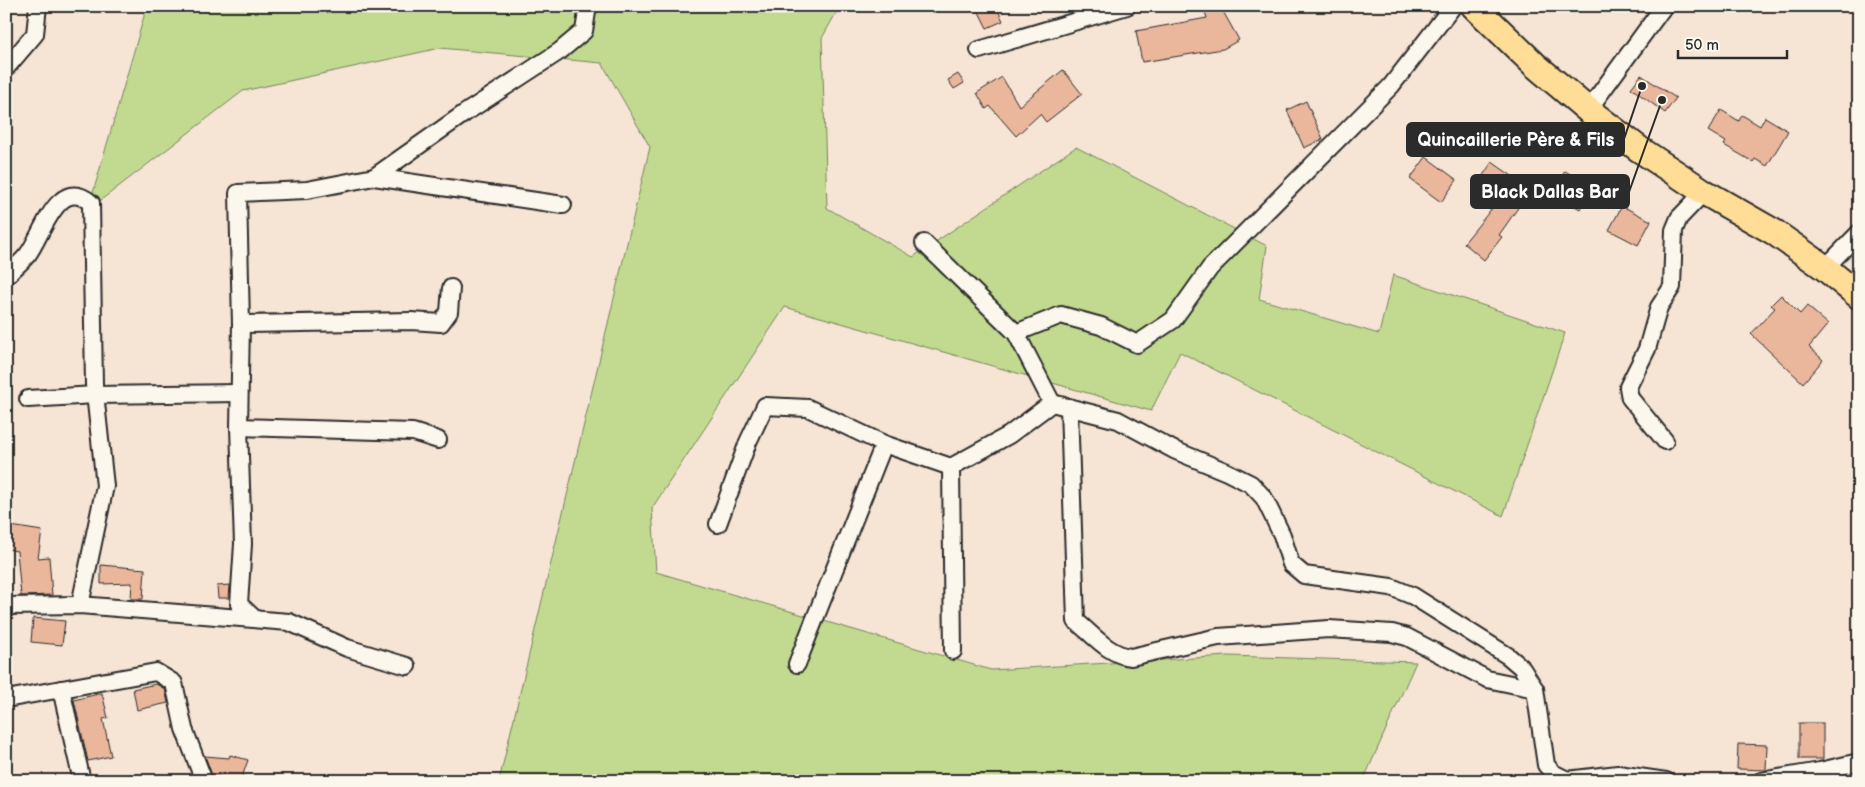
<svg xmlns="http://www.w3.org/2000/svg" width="1865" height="787" font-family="'Balsamiq Sans',sans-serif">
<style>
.green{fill:#c2da90;stroke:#76825e}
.building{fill:#eab69c;stroke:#2b2b2b}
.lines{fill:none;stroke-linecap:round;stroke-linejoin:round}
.minor-casing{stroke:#2b2b2b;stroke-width:20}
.primary-casing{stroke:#2b2b2b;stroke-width:29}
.minor{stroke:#fbf7ec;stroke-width:16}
.primary{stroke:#ffdd96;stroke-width:25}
.leader{fill:none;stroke:#2b2b2b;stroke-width:2}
.callout-dot{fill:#2b2b2b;stroke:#fbf7ec;stroke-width:2}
.callout{fill:#2b2b2b;stroke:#2b2b2b;stroke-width:2}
.callout-label{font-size:18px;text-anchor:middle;font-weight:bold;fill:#fff}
</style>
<rect width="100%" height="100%" fill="#f6e4d4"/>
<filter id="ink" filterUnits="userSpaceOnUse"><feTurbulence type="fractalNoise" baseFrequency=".02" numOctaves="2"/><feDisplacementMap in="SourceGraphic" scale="10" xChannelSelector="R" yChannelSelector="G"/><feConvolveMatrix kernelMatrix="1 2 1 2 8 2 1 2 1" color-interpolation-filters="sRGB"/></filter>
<g filter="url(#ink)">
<polygon class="green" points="147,6 840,6 822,38 827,208 913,257 1076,147 1267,246 1259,299 1379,334 1393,275 1565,333 1503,516 1180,352 1151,411 785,307 652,508 656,572 991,670 1228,656 1416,662 1363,781 499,781 650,147 602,63 440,48 243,91 88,210"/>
<g class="building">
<polygon points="976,6 996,6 1003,21 987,28"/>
<polygon points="1203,6 1220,6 1239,40 1223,49 1142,62 1136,31 1207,18"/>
<polygon points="1063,70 1082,94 1046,122 1040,114 1016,136 990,106 986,109 977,93 1002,77 1019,106"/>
<polygon points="958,74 964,83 954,89 948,80"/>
<polygon points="1641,75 1676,98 1665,113 1631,88"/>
<polygon points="1306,101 1323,139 1304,148 1287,110"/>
<polygon points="1721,110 1739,121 1742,115 1760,126 1765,117 1788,131 1767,166 1755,159 1753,162 1724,145 1726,142 1708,131"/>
<polygon points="1426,157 1457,180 1441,202 1410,179"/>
<polygon points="1492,162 1531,189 1499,235 1502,237 1484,260 1464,243 1493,207 1472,192"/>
<polygon points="1565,171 1592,186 1580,209 1552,193"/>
<polygon points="1622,206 1651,221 1638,245 1609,230"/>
<polygon points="1781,295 1800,314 1807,306 1828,324 1809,347 1823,360 1803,383 1751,334 1775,308 1771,305"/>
<polygon points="11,526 42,531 38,558 49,557 52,595 21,596 17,551 7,549"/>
<polygon points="101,565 145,569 143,599 131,599 132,583 101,584"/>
<polygon points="230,585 229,598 218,598 217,586"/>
<polygon points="33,618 65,621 62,645 31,642"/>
<polygon points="156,684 165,689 168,703 137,710 133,689"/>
<polygon points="102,693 108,718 103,719 111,756 88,761 74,700"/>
<rect x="1799" y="723" width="24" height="36"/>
<polygon points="1738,744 1767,745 1766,770 1737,769"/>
<polygon points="230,755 248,760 241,780 212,775 205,756 229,758"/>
</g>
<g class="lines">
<defs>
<g id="minor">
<polyline points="979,50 1127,6"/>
<polyline points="6,68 35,34 38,6"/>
<polyline points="1588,110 1664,6"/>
<polyline points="374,177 563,205"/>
<polyline points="924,243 1016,333 1052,403"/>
<polyline points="1825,268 1859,233"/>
<path d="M6 276C13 269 22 262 28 254 43 234 58 175 91 203L94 384 105 486 80 605"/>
<polyline points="241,324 411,321 441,323 449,312 451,288"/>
<polyline points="1016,333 1061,315 1101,326 1137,344 1173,320 1210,268 1391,86 1453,6"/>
<polyline points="28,399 95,395 239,393"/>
<path d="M1069 407 1076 621C1093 635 1109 655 1131 657L1218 637 1329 629 1392 633 1407 637 1487 679 1535 689"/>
<polyline points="239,427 413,432 438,440"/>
<polyline points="1665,441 1630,398 1628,387 1647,349 1659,307 1672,287 1674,230 1679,218 1704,192"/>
<polyline points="951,467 953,651"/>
<polyline points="718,524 748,442 765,406 808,408 884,444 951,467 1009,435 1052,403 1118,420 1174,450 1227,472 1251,484 1264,498 1282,535 1291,564 1304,575 1391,587 1413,596 1508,656 1521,667 1535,689 1546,765 1553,773 1567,780 1618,774 1666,781"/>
<polyline points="6,606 80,605 289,622 347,648 407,666"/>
<polyline points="254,618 239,604 243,544 239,427 241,324 238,193 307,190 374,177 465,113 560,51 584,31 588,6"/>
<polyline points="797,664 884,444"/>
<polyline points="61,689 82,781"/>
<polyline points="6,699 156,672 174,683 184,729 204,781"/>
<polyline points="1761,781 1820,771 1859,762"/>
</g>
<polyline id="primary" points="1474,6 1535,65 1588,110 1639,149 1704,192 1774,232 1825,268 1859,296"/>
</defs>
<use href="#minor" class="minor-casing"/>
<use href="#primary" class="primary-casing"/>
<use href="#minor" class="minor"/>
<use href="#primary" class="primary"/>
</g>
</g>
<path class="leader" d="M1642 86L1624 139M1662 100L1629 192"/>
<g class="callout-dot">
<circle cx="1642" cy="86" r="5"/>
<circle cx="1662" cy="100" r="5"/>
</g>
<g class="callout">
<rect x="1407" y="123" width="217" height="33" rx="5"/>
<rect x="1471" y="175" width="158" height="33" rx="5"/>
</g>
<g class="callout-label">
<text x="1516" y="146">Quincaillerie Père &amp; Fils</text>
<text x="1550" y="198">Black Dallas Bar</text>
</g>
<rect width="1865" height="787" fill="none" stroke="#fbf7ec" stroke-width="25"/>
<rect x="12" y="12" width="1840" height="762" fill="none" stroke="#2b2b2b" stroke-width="2" filter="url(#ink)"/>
<path d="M1678 50v8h109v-8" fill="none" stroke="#2b2b2b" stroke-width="2.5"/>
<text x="1685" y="50" font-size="15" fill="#2b2b2b" stroke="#fbf7ec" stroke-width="4" paint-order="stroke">50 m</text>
</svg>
